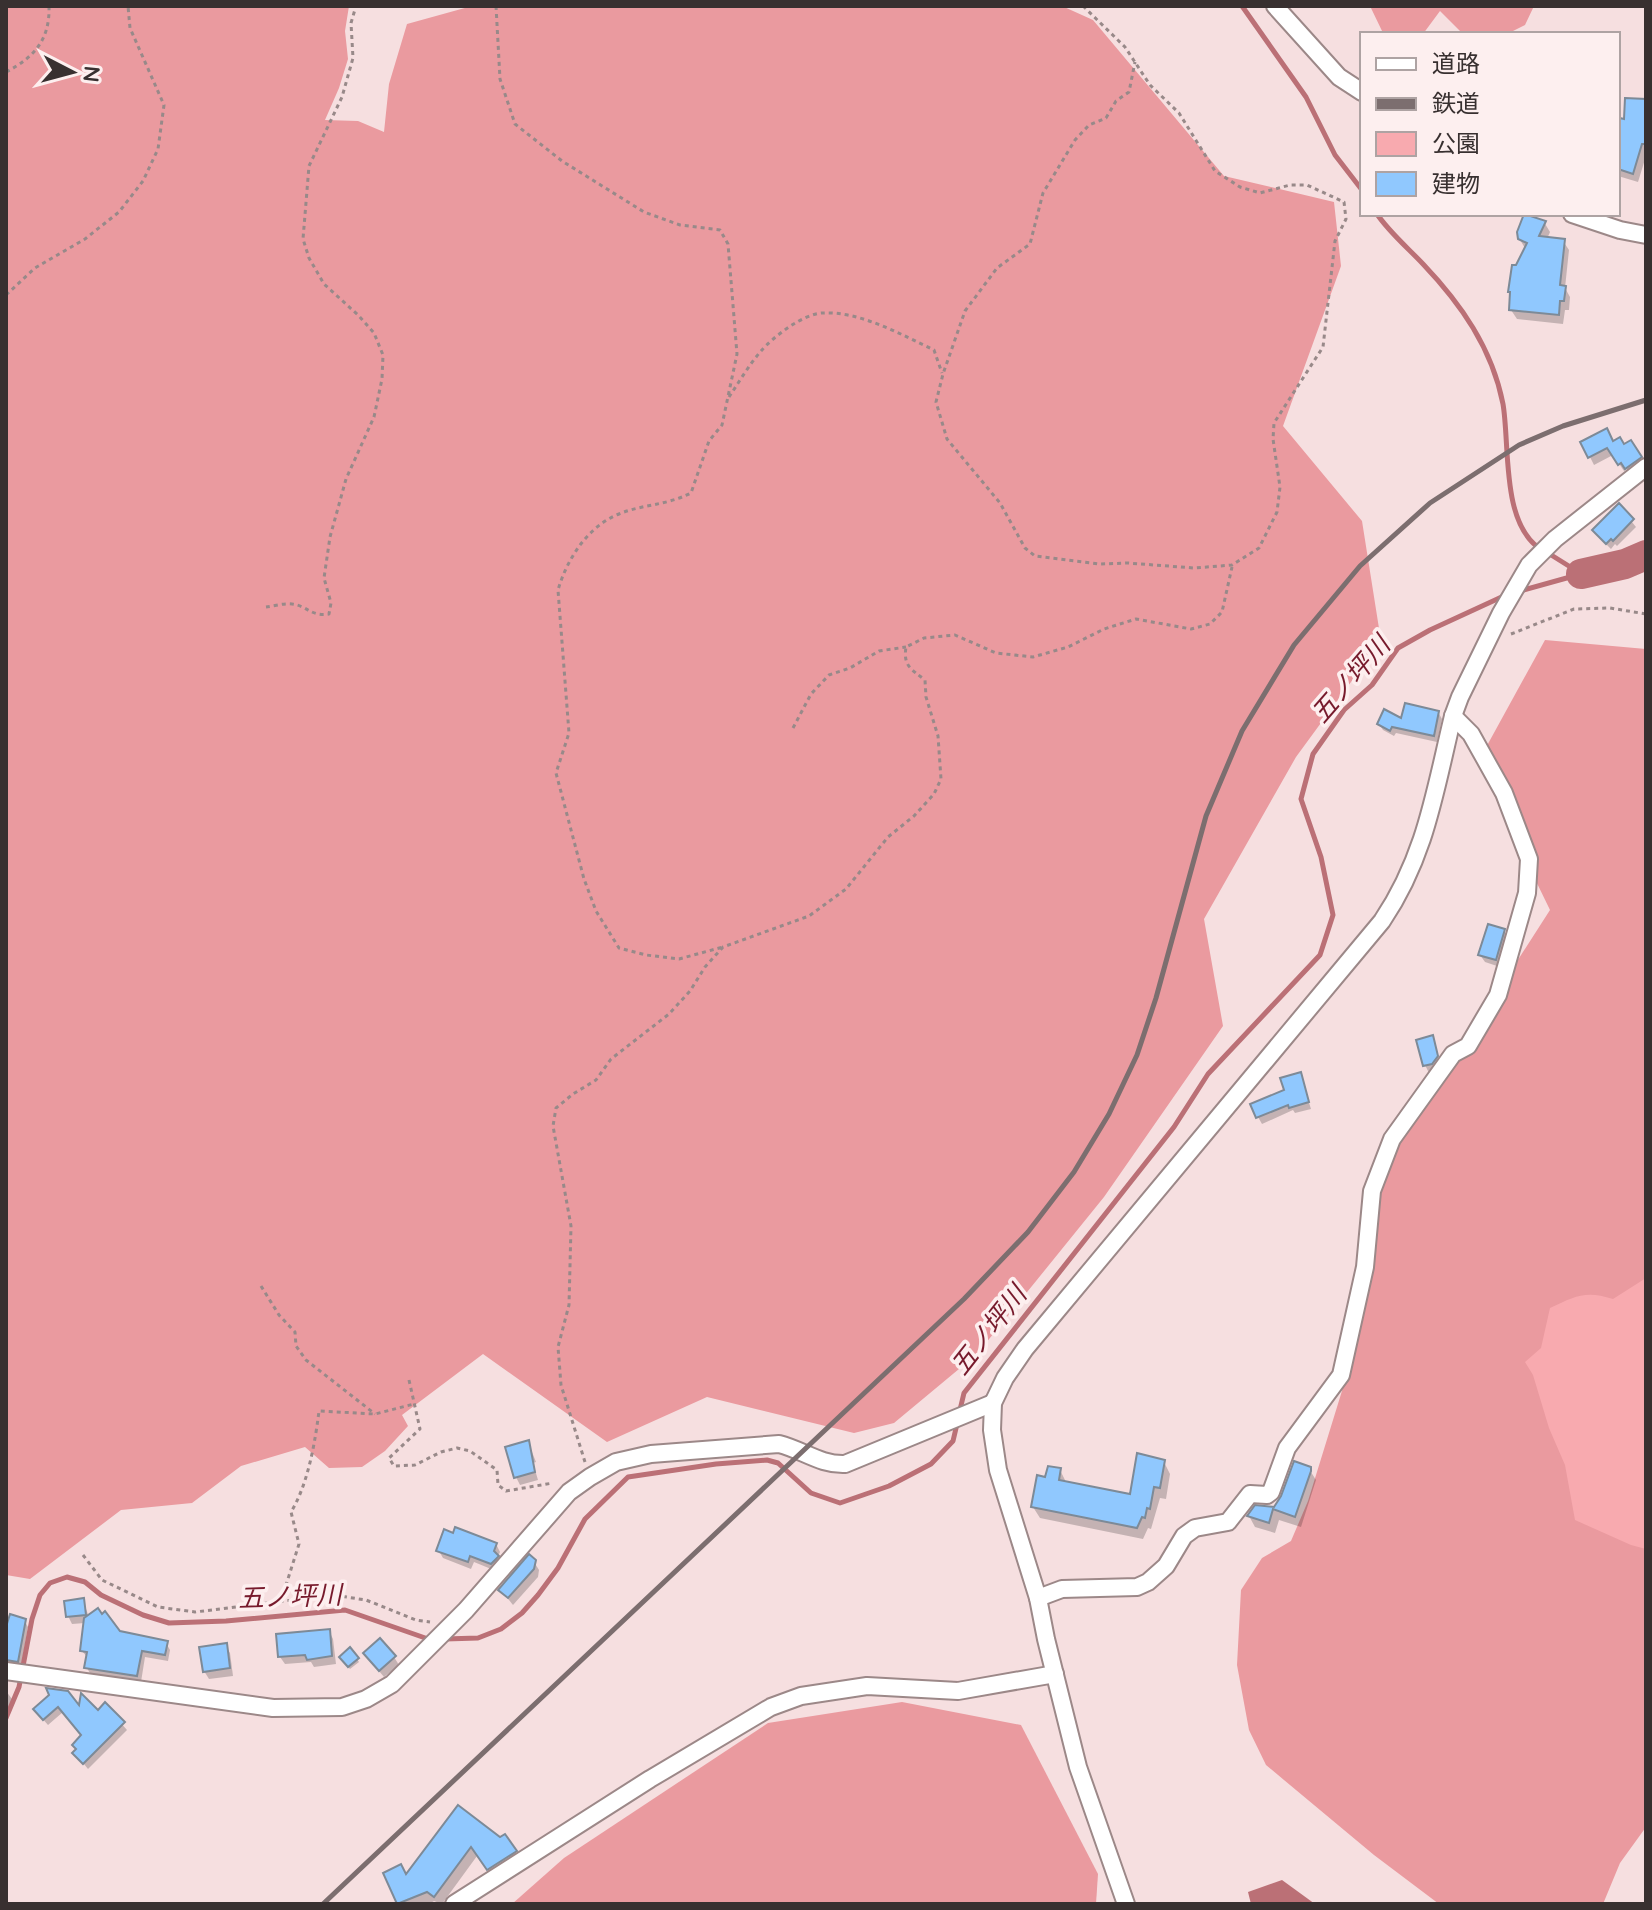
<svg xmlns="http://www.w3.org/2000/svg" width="1652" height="1910" font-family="Quicksand,'Noto Sans JP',sans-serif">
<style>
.green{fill:#f8aaaf}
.forest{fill:#ea9a9f}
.water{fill:#bb7076}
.shadow{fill:#0003}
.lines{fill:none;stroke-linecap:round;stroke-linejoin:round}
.stream{stroke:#bb7076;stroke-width:5}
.river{stroke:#bb7076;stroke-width:30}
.building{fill:#90c8fe;stroke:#7d8a97;stroke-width:2}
.minor-casing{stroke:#9c8888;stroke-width:20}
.path{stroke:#988989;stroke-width:3;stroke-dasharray:4 4;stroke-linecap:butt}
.minor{stroke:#fff;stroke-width:16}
.rail{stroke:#7c6e6f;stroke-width:5}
.labels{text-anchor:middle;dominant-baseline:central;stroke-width:7;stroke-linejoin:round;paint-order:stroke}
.water-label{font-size:26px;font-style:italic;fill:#771a2c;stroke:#fdefef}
</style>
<rect width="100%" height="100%" fill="#f6dfe0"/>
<polygon class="green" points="1646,960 1646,1727 1492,1394"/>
<g class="forest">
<polygon points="6,6 349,6 345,31 348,59 339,88 325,120 358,121 384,132 389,84 407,24 472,6 1062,6 1093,20 1224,176 1334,202 1341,266 1283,426 1362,521 1381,641 1296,757 1204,919 1223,1026 1104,1197 977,1354 894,1423 854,1433 707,1397 607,1442 483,1354 402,1415 408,1426 385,1451 362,1467 329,1468 305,1447 241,1466 192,1503 121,1510 30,1579 6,1575"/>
<polygon points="1370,6 1534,6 1525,25 1507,34 1463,34 1440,11 1423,34 1383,33"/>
<path d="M1545 640 1646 649V1278L1613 1299C1586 1290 1575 1296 1550 1308L1541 1348 1525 1362 1533 1375 1549 1428 1565 1465 1575 1520 1631 1545 1646 1549V1827L1620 1863 1603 1904H1439L1374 1855 1266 1765 1249 1730 1237 1665 1241 1590 1262 1558 1291 1541 1308 1501 1358 1339 1374 1252 1380 1191 1401 1142 1550 910 1478 762Z"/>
<polygon points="902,1702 1021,1725 1098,1874 1096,1904 512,1904 564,1858 768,1723"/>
</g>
<polygon class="water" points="1282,1880 1315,1904 1251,1904 1248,1892"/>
<g class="shadow">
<polygon points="1646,101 1646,156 1638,182 1618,176 1618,150 1625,121"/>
<polygon points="1544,222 1550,232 1547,239 1563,241 1569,250 1565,288 1570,297 1569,310 1565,310 1563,324 1517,319 1511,310 1512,296 1510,292 1526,250 1519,238"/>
<polygon points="1630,442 1644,466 1631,476 1627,469 1624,471 1613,455 1594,465 1583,443 1613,443 1623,446"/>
<polygon points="1619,506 1636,527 1617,546 1615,544 1611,549 1598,536"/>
<polygon points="1438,712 1442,719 1437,742 1396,733 1394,736 1383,730 1379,724"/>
<polygon points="1504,931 1508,939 1500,967 1485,962 1480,955"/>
<polygon points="1432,1038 1441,1064 1436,1071 1429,1073 1425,1065"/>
<polygon points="1300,1074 1311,1109 1295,1113 1293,1110 1262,1124 1258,1117"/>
<polygon points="528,1442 536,1462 533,1463 538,1480 520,1485 516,1477"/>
<polygon points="1164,1462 1170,1474 1166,1499 1160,1498 1151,1529 1148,1528 1143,1539 1040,1518 1033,1507 1047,1480 1060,1470 1066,1482 1132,1496"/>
<polygon points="1309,1469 1316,1480 1301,1527 1279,1520 1275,1533 1255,1527 1249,1516 1256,1507 1275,1509"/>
<polygon points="496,1544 500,1552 497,1558 501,1564 496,1571 474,1562 471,1569 443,1558 439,1551"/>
<polygon points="534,1562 539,1570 538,1577 513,1605 501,1590"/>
<polygon points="83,1601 89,1617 119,1633 166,1643 170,1650 168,1661 145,1657 141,1682 91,1675 87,1668 88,1658 82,1651 85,1623 72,1624 68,1616"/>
<polygon points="24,1620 28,1627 21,1667 6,1665 6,1633"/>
<polygon points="329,1631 333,1639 336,1664 314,1667 311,1662 285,1664 280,1657"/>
<polygon points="225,1645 230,1653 233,1676 209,1679 204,1671"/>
<polygon points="365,1654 394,1657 399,1665 384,1677"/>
<polygon points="357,1659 359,1662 350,1669 343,1661"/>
<polygon points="6,1691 12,1699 6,1713"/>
<polygon points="51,1696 81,1710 98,1712 105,1705 127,1730 88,1769 75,1753 83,1736 63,1712 48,1725 40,1716"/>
<polygon points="458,1807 515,1852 521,1862 494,1879 477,1856 442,1904 434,1901 429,1904 400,1904 385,1873 407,1877"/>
</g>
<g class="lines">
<g class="stream">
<polyline points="1242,6 1306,97 1335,155 1362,190"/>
<path d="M1377 214C1389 232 1408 248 1423 264 1461 304 1492 348 1503 404 1510 445 1501 521 1539 548"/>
<polyline points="1548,553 1580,573"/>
<polyline points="1520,591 1581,574"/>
<polyline points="959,1414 964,1393 1174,1127 1208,1074 1320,955 1333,915 1321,857 1301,799 1313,754 1344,710 1372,685 1398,648 1430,630 1506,595"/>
<polyline points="445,1639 478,1638 501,1629 522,1613 538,1595 558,1568 585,1519 628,1477 716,1464 767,1460 778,1463 811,1493 840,1503 889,1486 931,1464 953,1441 957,1424"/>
<polyline points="6,1718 19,1687 32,1619 40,1595 50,1583 67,1577 85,1582 101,1595 143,1615 169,1623 226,1621 345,1610 431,1640"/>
</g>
<polyline class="river" points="1581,574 1625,564 1646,555"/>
</g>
<g class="building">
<polygon points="1625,98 1646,99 1646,144 1642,144 1633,174 1618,169 1620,118 1624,119"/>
<polygon points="1524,214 1546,221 1539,236 1565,239 1560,285 1566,286 1564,301 1560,301 1559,315 1509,310 1510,292 1508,292 1512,265 1516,265 1527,243 1518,239 1517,232"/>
<polygon points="1607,428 1613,441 1620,437 1624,444 1631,440 1642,457 1625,469 1621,463 1618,465 1607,448 1588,458 1580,442"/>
<polygon points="1619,503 1634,519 1613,541 1611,539 1606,544 1592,530"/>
<polygon points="1405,703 1439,711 1434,736 1392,727 1390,731 1377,724 1384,709 1401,718"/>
<polygon points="1488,924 1505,929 1496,960 1478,955"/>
<polygon points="1433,1035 1438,1056 1432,1064 1423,1066 1416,1040"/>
<polygon points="1301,1072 1309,1102 1289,1108 1288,1105 1256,1118 1250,1104 1284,1090 1280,1078"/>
<polygon points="529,1440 535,1472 514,1478 505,1447"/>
<polygon points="1137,1453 1165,1460 1160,1488 1154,1487 1150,1509 1147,1508 1145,1518 1142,1517 1137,1528 1031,1507 1037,1475 1045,1477 1048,1466 1061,1468 1059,1480 1130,1494"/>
<polygon points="1294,1461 1311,1467 1311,1471 1295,1517 1273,1509 1269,1523 1247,1516 1255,1505 1274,1507 1281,1496"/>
<polygon points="455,1527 497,1543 494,1551 499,1556 491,1564 470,1556 468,1562 436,1551 444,1529 453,1533"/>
<polygon points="529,1554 536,1560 534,1569 508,1598 498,1590"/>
<polygon points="84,1598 86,1615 66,1617 64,1601"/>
<polygon points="98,1608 102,1614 105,1611 120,1631 168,1641 165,1655 142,1651 137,1676 84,1668 87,1652 80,1651 84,1618"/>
<polygon points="10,1614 26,1619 18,1662 6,1660 6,1627"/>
<polygon points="330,1629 332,1656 307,1660 305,1655 278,1657 276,1634"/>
<polygon points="380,1638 396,1656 379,1671 363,1653"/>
<polygon points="227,1643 230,1668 203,1672 199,1647"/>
<polygon points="350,1647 359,1658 348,1667 339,1657"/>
<polygon points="46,1688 68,1691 79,1705 81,1693 98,1710 105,1702 125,1722 83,1764 72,1753 76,1749 72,1745 81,1735 58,1707 43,1720 33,1709 49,1695"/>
<polygon points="458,1805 500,1837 505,1834 517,1851 487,1870 471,1847 434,1897 427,1892 397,1904 383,1873 401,1864 406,1874"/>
</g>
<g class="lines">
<defs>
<g id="minor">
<polyline points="1275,6 1339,77 1362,92"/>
<polyline points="1572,214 1620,230 1646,235"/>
<polyline points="1038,1598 1062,1589 1137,1587 1148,1582 1166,1566 1184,1536 1195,1528 1228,1522 1250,1494 1267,1495 1271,1492 1287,1448 1341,1375 1365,1267 1372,1191 1392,1139 1453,1054 1468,1046 1498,995 1527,893 1529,859 1504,793 1471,734 1453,716"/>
<path d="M6 1671 273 1708 342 1707 366 1699 392 1684 466 1610 569 1492 590 1477 616 1462 651 1454 779 1444C803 1450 820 1465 845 1464L993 1403"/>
<polyline points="454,1904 650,1779 771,1707 801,1696 867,1686 958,1691 1055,1674"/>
<path d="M1126 1904 1078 1767 1046 1639 1038 1598 998 1470 992 1430 993 1403 1005 1378 1025 1349 1382 921C1426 856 1435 790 1453 716L1460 697 1501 613 1529 565 1555 539 1646 467"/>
</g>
</defs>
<use href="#minor" class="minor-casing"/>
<g class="path">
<path d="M496 6 500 79 515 124 562 161 644 212 680 225 720 230 728 244 737 354 722 425 709 441 691 493C665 506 643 504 619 514 588 526 567 559 558 590L569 733 556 773 584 879 596 911 619 948 646 955 679 959 723 947"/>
<polyline points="1083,6 1125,47 1150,85 1179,113 1215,171 1240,187 1260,193 1290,185 1307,185 1344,202 1346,219 1335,241 1323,347 1274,423 1273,439 1280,487 1277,512 1259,548 1232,565 1194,568 1128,563 1099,564 1035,556 1025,548 1000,503 947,439 936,402 943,374 965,311 997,268 1030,244 1043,193 1075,140 1089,125 1106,118 1116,101 1129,92 1135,62"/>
<path d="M6 72C35 57 50 39 49 6"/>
<polyline points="6,295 35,268 85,239 119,212 143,181 158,149 164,105 130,28 128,6"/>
<path d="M729 397C739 382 749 365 761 351 773 337 804 313 823 313 860 311 902 335 934 350L942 373"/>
<path d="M266 607C274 606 284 603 292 604 308 606 311 617 329 614L331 603 324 578 330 537 346 479 374 417 382 379 383 355 374 333 358 315 324 284 309 258 303 239 309 166 342 97 353 58 351 23 356 6"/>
<polyline points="1511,634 1574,609 1610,608 1646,614"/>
<polyline points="793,728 811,694 829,675 850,668 879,651 906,647"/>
<polyline points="261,1286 279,1315 295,1332 296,1346 306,1360 375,1414"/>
<polyline points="409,1380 420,1429 389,1458 394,1466 415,1465 441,1452 457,1448 470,1451 497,1470 498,1485 506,1491 553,1483"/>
<path d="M585 1462 561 1385 558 1347 569 1305 571 1226 553 1126 556 1108 573 1094 596 1080 611 1059 669 1014 690 991 705 967 723 947 809 916 846 889 888 837 914 816 934 794 941 779 938 736 926 697 925 680C911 669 903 666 906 647L924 638 955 635 996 653 1033 657 1068 647 1104 629 1136 619 1191 629 1210 624 1222 612 1232 567"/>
<polyline points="83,1555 102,1580 158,1607 195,1612 333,1595 366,1600 416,1620 430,1622"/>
<path d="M281 1601 299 1544 291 1512C308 1484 315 1443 319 1411L375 1414 414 1404"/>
</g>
<use href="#minor" class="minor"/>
<polyline class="rail" points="323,1904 964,1299 1028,1232 1074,1172 1109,1114 1137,1055 1156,998 1206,816 1242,731 1294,645 1360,566 1430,503 1519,445 1563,426 1646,400"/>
</g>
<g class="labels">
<g class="water-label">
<text transform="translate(1350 679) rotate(-49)">五ノ坪川</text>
<text transform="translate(988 1330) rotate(-52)">五ノ坪川</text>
<text transform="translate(290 1596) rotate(-2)">五ノ坪川</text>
</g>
</g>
<rect width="1652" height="1910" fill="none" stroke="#383030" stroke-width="16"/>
<rect x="1360" y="32" width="260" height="184" fill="#fdefef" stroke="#aea3a3" stroke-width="2"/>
<rect x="1376" y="58" width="40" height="12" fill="#ffffff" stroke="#aea3a3" stroke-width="2"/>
<text x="1432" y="72" font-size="24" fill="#383030">道路</text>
<rect x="1376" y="98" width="40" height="12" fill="#7c6e6f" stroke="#aea3a3" stroke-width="2"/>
<text x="1432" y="112" font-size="24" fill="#383030">鉄道</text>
<rect x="1376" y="132" width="40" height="24" fill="#f8aaaf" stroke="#aea3a3" stroke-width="2"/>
<text x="1432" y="152" font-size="24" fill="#383030">公園</text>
<rect x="1376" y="172" width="40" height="24" fill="#90c8fe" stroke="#aea3a3" stroke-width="2"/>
<text x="1432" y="192" font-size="24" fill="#383030">建物</text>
<g transform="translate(72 72) rotate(96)" stroke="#fdefef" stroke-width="6" paint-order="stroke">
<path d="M0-6L14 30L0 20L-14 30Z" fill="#383030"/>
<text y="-12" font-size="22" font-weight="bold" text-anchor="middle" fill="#383030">N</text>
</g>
</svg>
